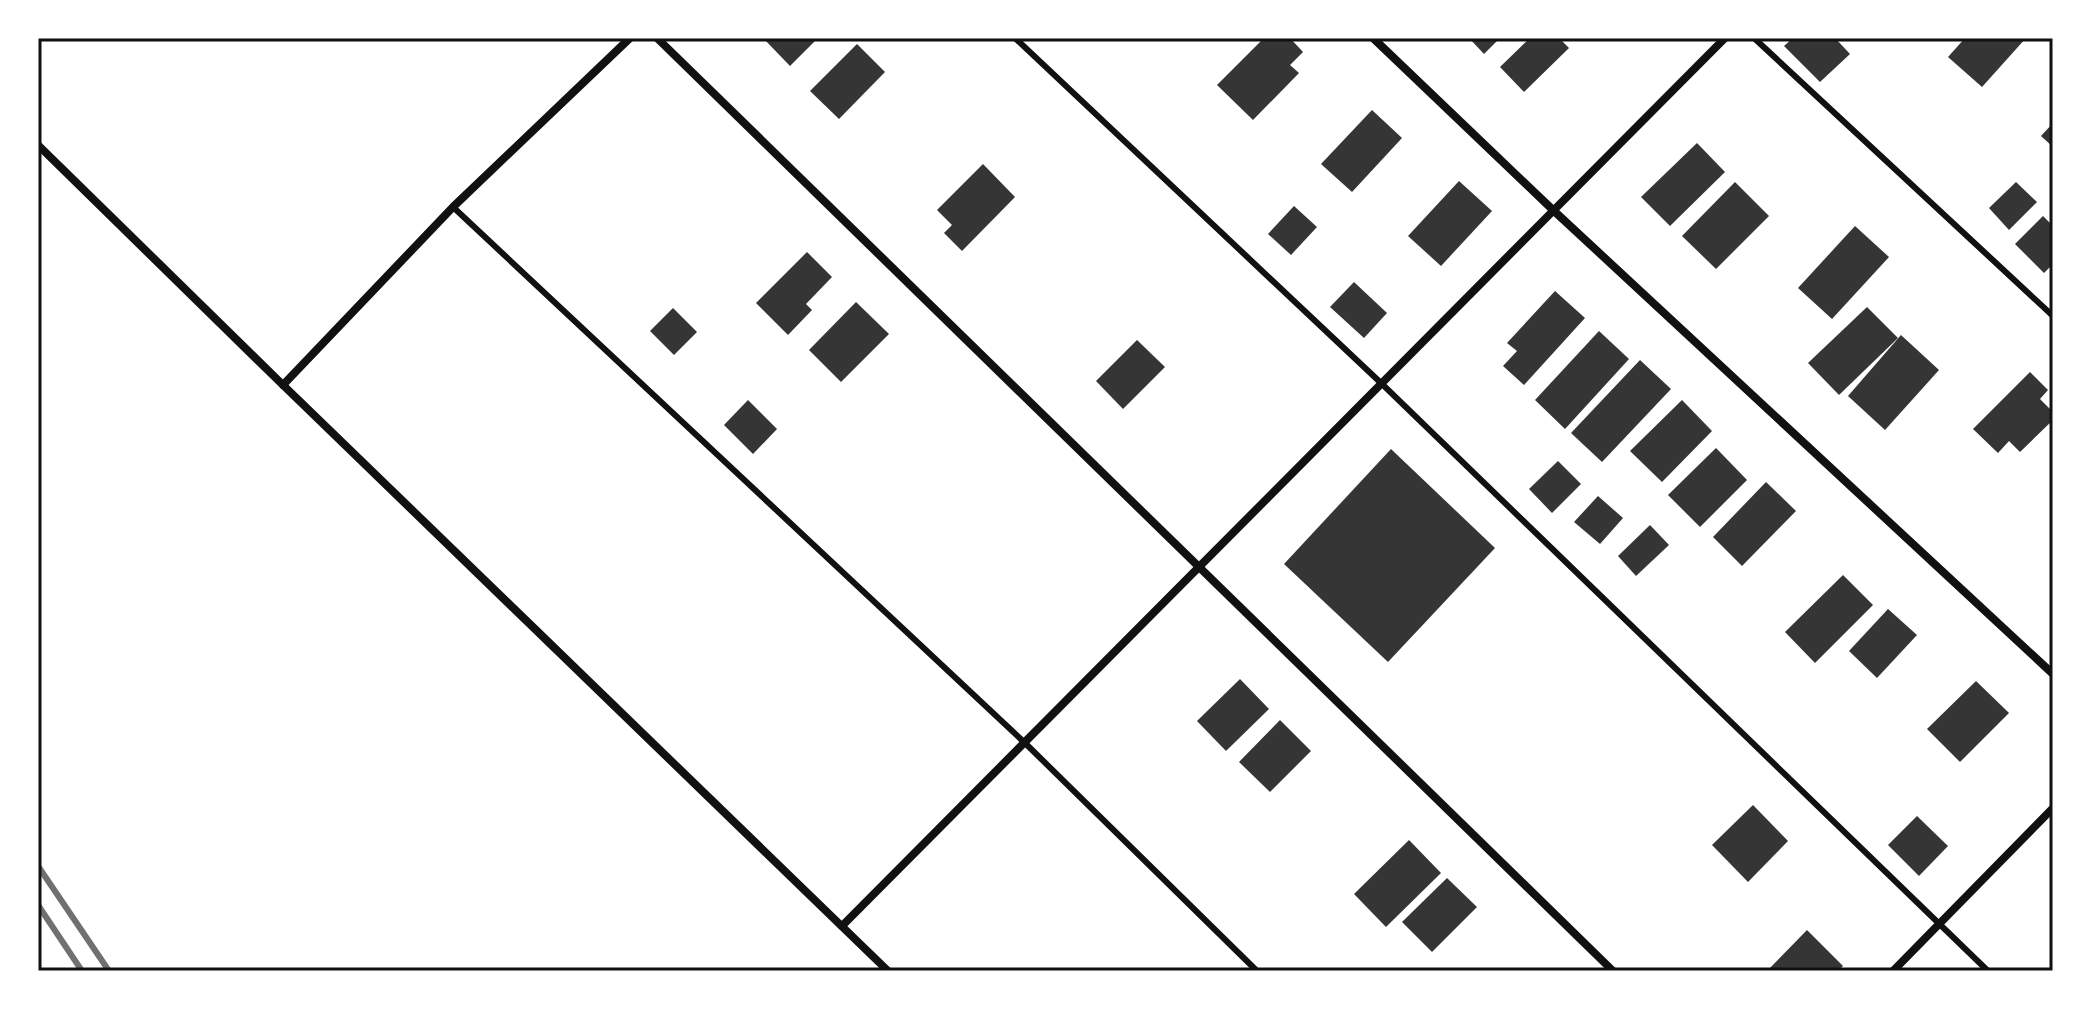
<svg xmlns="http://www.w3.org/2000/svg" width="2091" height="1009" font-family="'Roboto Condensed',sans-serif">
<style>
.building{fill:#353535}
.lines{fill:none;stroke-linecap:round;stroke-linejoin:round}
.service{stroke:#111;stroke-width:6}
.minor{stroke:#111;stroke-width:8}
.rail{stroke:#707070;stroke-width:6}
.neatline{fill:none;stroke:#111;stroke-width:3}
</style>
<rect width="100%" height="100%" fill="#fff"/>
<g class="building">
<polygon points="763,38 818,38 790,66"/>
<polygon points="1264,38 1290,38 1303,52 1290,65 1299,73 1253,120 1217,85"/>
<polygon points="1469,38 1500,38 1484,54"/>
<polygon points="1530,38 1559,38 1569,48 1524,92 1500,67"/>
<polygon points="1793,38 1835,38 1850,54 1820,82 1784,46"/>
<polygon points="1965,38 2026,38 1982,87 1948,57"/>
<polygon points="857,44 885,72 839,119 810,91"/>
<polygon points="1372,110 1402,138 1352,192 1321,164"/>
<polygon points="2053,123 2053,147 2041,136"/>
<polygon points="1697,143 1725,172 1670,226 1641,197"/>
<polygon points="983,164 1015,197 962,251 944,233 952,225 937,210"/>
<polygon points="1459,181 1492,211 1441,266 1408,236"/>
<polygon points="1735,182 1769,216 1716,269 1682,236"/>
<polygon points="2016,182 2037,202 2009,230 1989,208"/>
<polygon points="1294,206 1317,227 1291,255 1268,234"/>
<polygon points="2043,216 2053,226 2053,264 2044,273 2015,244"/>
<polygon points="1855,226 1889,257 1832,319 1798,288"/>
<polygon points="807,252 832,277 806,304 812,310 788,335 756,303"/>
<polygon points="1354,282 1387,313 1364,338 1330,307"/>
<polygon points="1555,291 1585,318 1524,385 1503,366 1517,351 1507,343"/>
<polygon points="856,302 889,334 841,382 809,350"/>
<polygon points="1867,307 1898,338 1839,395 1808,363"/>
<polygon points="673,308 697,332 674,355 650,331"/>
<polygon points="1599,331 1629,359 1565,429 1535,400"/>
<polygon points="1901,335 1939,370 1885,430 1848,396"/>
<polygon points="1137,340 1165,367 1123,409 1096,381"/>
<polygon points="1640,360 1671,389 1602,462 1571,433"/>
<polygon points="2030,372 2048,390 2040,399 2053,412 2053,420 2020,452 2009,441 1998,453 1973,429"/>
<polygon points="748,400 777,429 753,454 724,425"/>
<polygon points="1682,400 1712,431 1662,482 1630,451"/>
<polygon points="1716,448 1747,480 1700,527 1668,495"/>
<polygon points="1391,449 1495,548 1388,662 1284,564"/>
<polygon points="1558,461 1581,484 1552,513 1529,489"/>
<polygon points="1766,482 1796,511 1742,566 1713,537"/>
<polygon points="1598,496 1623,518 1600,544 1574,522"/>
<polygon points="1650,525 1669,545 1636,576 1618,556"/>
<polygon points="1843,575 1873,605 1815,663 1785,632"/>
<polygon points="1888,609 1917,635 1877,678 1849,651"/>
<polygon points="1240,679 1269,709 1226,751 1197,721"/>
<polygon points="1976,681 2009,713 1960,762 1927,729"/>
<polygon points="1280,720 1311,751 1270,792 1239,762"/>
<polygon points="1753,805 1788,841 1748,882 1712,845"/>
<polygon points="1917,816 1948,846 1919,876 1888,845"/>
<polygon points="1409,840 1441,873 1386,927 1354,894"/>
<polygon points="1447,878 1477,907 1432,952 1402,922"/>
<polygon points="1807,930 1843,966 1838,971 1767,971"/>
</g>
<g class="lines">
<g class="service">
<polyline points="1015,38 1381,383 1988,971"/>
<polyline points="1754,38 2053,316"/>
<polyline points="453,207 1025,743 1257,971"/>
</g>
<g class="minor">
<polyline points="657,38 1613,971"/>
<polyline points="1373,38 1553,210 2053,674"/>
<polyline points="38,145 283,385 888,971"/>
<polyline points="283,385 453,207 630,38"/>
<polyline points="842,926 1725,38"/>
<polyline points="1893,971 2053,808"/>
</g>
<g class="rail">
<polyline points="38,866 109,971"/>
<polyline points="38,905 82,971"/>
</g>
</g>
<rect width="2091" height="1009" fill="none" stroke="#ffffff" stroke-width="80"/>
<rect x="40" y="40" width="2011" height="929" class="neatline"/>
</svg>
